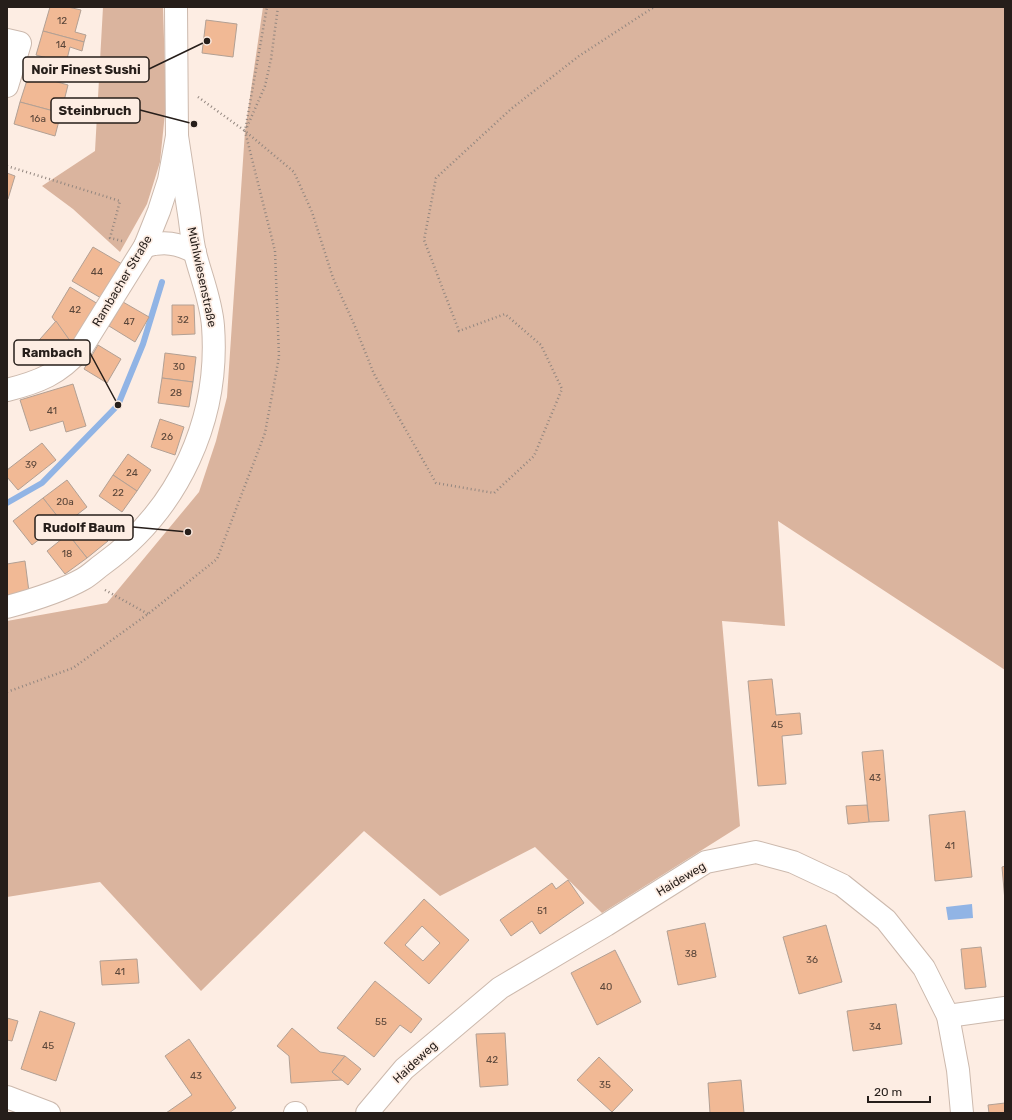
<svg xmlns="http://www.w3.org/2000/svg" width="1012" height="1120" font-family="Rubik,sans-serif">
<style>
.green{fill:#dab49e}
.water{fill:#91b4e5}
.lines{fill:none;stroke-linecap:round;stroke-linejoin:round}
.stream{stroke:#91b4e5;stroke-width:6}
.building{fill:#f1b995;stroke:#b2a094;fill-rule:evenodd}
.minor-casing{stroke:#ccb9ad;stroke-width:24}
.major-casing{stroke:#ccb9ad;stroke-width:24}
.path{stroke:#92867f;stroke-width:2.5;stroke-dasharray:1 3;stroke-linecap:butt}
.minor{stroke:#fff;stroke-width:22}
.major{stroke:#fff;stroke-width:22}
.labels{text-anchor:middle;dominant-baseline:central;stroke-width:3.5;stroke-linejoin:round;paint-order:stroke}
.number-label{font-size:10px;fill:#594539}
.street-label{font-size:12px;fill:#261e1a;stroke:#fdede3}
.leader{fill:none;stroke:#261e1a;stroke-width:1.5}
.callout-dot{fill:#261e1a;stroke:#fdede3;stroke-width:1.5}
.callout{fill:#fdede3;stroke:#261e1a;stroke-width:1.5}
.callout-label{font-size:13px;text-anchor:middle;font-weight:bold;fill:#261e1a}
</style>
<rect width="100%" height="100%" fill="#fdede3"/>
<g class="green">
<polygon points="103,7 163,7 166,103 160,162 147,204 120,252 73,209 42,186 95,151"/>
<polygon points="263,7 1005,7 1005,670 778,521 785,626 722,621 740,826 602,913 535,847 440,896 364,831 201,991 100,882 7,897 7,621 107,603 199,492 216,441 227,397 245,131"/>
</g>
<polygon class="water" points="972,904 973,918 948,920 946,907"/>
<g class="lines">
<polyline class="stream" points="7,503 42,483 118,405 143,344 162,282"/>
</g>
<g class="building">
<polygon points="50,7 68,7 81,10 75,32 86,35 84,42 43,31"/>
<polygon points="206,20 237,24 233,57 202,53"/>
<polygon points="43,31 84,42 82,51 70,47 66,63 36,55"/>
<polygon points="29,74 68,85 61,113 20,102"/>
<polygon points="20,102 61,113 55,136 14,124"/>
<polygon points="7,173 15,176 8,199 7,199"/>
<polygon points="93,247 122,264 101,298 72,281"/>
<polygon points="70,287 98,304 73,345 52,317"/>
<polygon points="123,302 149,317 135,342 109,326"/>
<polygon points="172,305 194,305 195,334 172,335"/>
<polygon points="56,321 73,345 54,366 33,347"/>
<polygon points="98,345 121,359 107,383 84,369"/>
<polygon points="165,353 196,357 193,382 162,378"/>
<polygon points="162,378 193,382 189,407 158,403"/>
<polygon points="73,384 86,426 66,432 63,421 30,431 20,400"/>
<polygon points="160,419 184,427 175,455 151,447"/>
<polygon points="42,443 56,460 18,490 7,477 7,470"/>
<polygon points="128,454 151,470 137,491 113,475"/>
<polygon points="113,475 137,491 122,512 99,496"/>
<polygon points="67,480 87,507 64,525 43,498"/>
<polygon points="43,498 62,522 32,545 13,521"/>
<polygon points="90,517 108,541 87,558 68,534"/>
<polygon points="68,534 87,558 65,574 47,551"/>
<polygon points="25,561 29,592 7,595 7,564"/>
<polygon points="772,679 776,715 800,713 802,734 782,736 786,784 758,786 748,681"/>
<polygon points="883,750 889,821 869,822 862,752"/>
<polygon points="867,805 869,822 848,824 846,806"/>
<polygon points="965,811 972,877 935,881 929,815"/>
<polygon points="1005,866 1005,901 1002,867"/>
<polygon points="568,880 584,903 540,934 532,921 511,936 500,920 552,883 556,889"/>
<path d="M424 899 469 940 429 984 384 943ZM422 926 440 943 423 961 405 945Z"/>
<polygon points="705,923 716,977 678,985 667,931"/>
<polygon points="826,925 842,982 799,994 783,937"/>
<polygon points="981,947 986,987 965,989 961,949"/>
<polygon points="615,950 641,1002 597,1025 571,973"/>
<polygon points="137,959 139,983 102,985 100,961"/>
<polygon points="375,981 422,1019 411,1033 400,1025 374,1057 337,1028"/>
<polygon points="896,1004 902,1044 853,1051 847,1011"/>
<polygon points="40,1011 75,1023 56,1081 21,1069"/>
<polygon points="7,1018 18,1021 12,1041 7,1040"/>
<polygon points="292,1028 320,1052 345,1056 332,1072 342,1080 291,1083 289,1056 277,1046"/>
<polygon points="505,1033 508,1085 480,1087 476,1034"/>
<polygon points="189,1039 236,1108 229,1113 166,1113 192,1095 165,1056"/>
<polygon points="345,1056 361,1069 348,1085 332,1072"/>
<polygon points="599,1057 633,1090 612,1112 577,1080"/>
<polygon points="741,1080 744,1113 710,1113 708,1083"/>
<polygon points="1005,1103 1005,1113 989,1113 988,1105"/>
</g>
<g class="lines">
<defs>
<g id="minor">
<polyline points="7,40 20,43 7,86"/>
<polyline points="948,1016 1005,1008"/>
<polyline points="7,1097 49,1113"/>
<polyline points="295,1113 296,1113"/>
<polyline points="367,1113 404,1069 500,988 606,925 706,862 756,852 793,862 842,885 886,920 924,968 948,1016 958,1070 962,1113"/>
</g>
<g id="major">
<path d="M145 246C165 241 177 243 195 252"/>
<path d="M7 390C39 382 59 374 81 349L145 246 159 211 169 180 177 136 176 7"/>
<path d="M7 607C33 600 60 592 83 579 90 575 96 569 103 564 179 509 220 419 213 326 211 300 201 277 195 253 192 240 191 227 189 214 185 188 181 162 177 136"/>
</g>
</defs>
<use href="#minor" class="minor-casing"/>
<use href="#major" class="major-casing"/>
<g class="path">
<polyline points="198,97 245,131 294,172 312,212 333,278 354,324 374,374 436,483 494,493 534,456 562,389 541,345 505,314 459,331 424,240 436,178 511,109 579,56 654,7"/>
<polyline points="247,127 265,86 271,59 278,7"/>
<polyline points="7,166 120,201 110,238 122,241"/>
<polyline points="105,590 148,614"/>
<polyline points="7,692 73,668 148,614 217,559 265,433 279,357 275,251 245,131 267,7"/>
</g>
<use href="#minor" class="minor"/>
<use href="#major" class="major"/>
</g>
<g class="labels">
<g class="number-label">
<text x="62" y="21">12</text>
<text x="61" y="45">14</text>
<text x="38" y="119">16a</text>
<text x="97" y="272">44</text>
<text x="75" y="310">42</text>
<text x="183" y="320">32</text>
<text x="129" y="322">47</text>
<text x="179" y="367">30</text>
<text x="176" y="393">28</text>
<text x="52" y="411">41</text>
<text x="167" y="437">26</text>
<text x="31" y="465">39</text>
<text x="132" y="473">24</text>
<text x="118" y="493">22</text>
<text x="65" y="502">20a</text>
<text x="67" y="554">18</text>
<text x="777" y="725">45</text>
<text x="875" y="778">43</text>
<text x="950" y="846">41</text>
<text x="542" y="911">51</text>
<text x="691" y="954">38</text>
<text x="812" y="960">36</text>
<text x="120" y="972">41</text>
<text x="606" y="987">40</text>
<text x="381" y="1022">55</text>
<text x="875" y="1027">34</text>
<text x="48" y="1046">45</text>
<text x="492" y="1060">42</text>
<text x="196" y="1076">43</text>
<text x="605" y="1085">35</text>
</g>
<g class="street-label">
<text transform="translate(202 277) rotate(78)">Mühlwiesenstraße</text>
<text transform="translate(122 281) rotate(-59)">Rambacher Straße</text>
<text transform="translate(681 879) rotate(-31)">Haideweg</text>
<text transform="translate(415 1062) rotate(-43)">Haideweg</text>
</g>
</g>
<path class="leader" d="M207 41L149 69M194 124L140 110M118 405L90 353M188 532L133 527"/>
<g class="callout-dot">
<circle cx="207" cy="41" r="4"/>
<circle cx="194" cy="124" r="4"/>
<circle cx="118" cy="405" r="4"/>
<circle cx="188" cy="532" r="4"/>
</g>
<g class="callout">
<rect x="23" y="57" width="126" height="25" rx="4"/>
<rect x="51" y="98" width="89" height="25" rx="4"/>
<rect x="14" y="340" width="76" height="25" rx="4"/>
<rect x="35" y="515" width="98" height="25" rx="4"/>
</g>
<g class="callout-label">
<text x="86" y="74">Noir Finest Sushi</text>
<text x="95" y="115">Steinbruch</text>
<text x="52" y="357">Rambach</text>
<text x="84" y="532">Rudolf Baum</text>
</g>
<rect width="1012" height="1120" fill="none" stroke="#261e1a" stroke-width="16"/>
<path d="M868 1096v6h62v-6" fill="none" stroke="#261e1a" stroke-width="2"/>
<text x="874" y="1096" font-size="12" fill="#261e1a" stroke="#fdede3" stroke-width="3" paint-order="stroke">20 m</text>
</svg>
